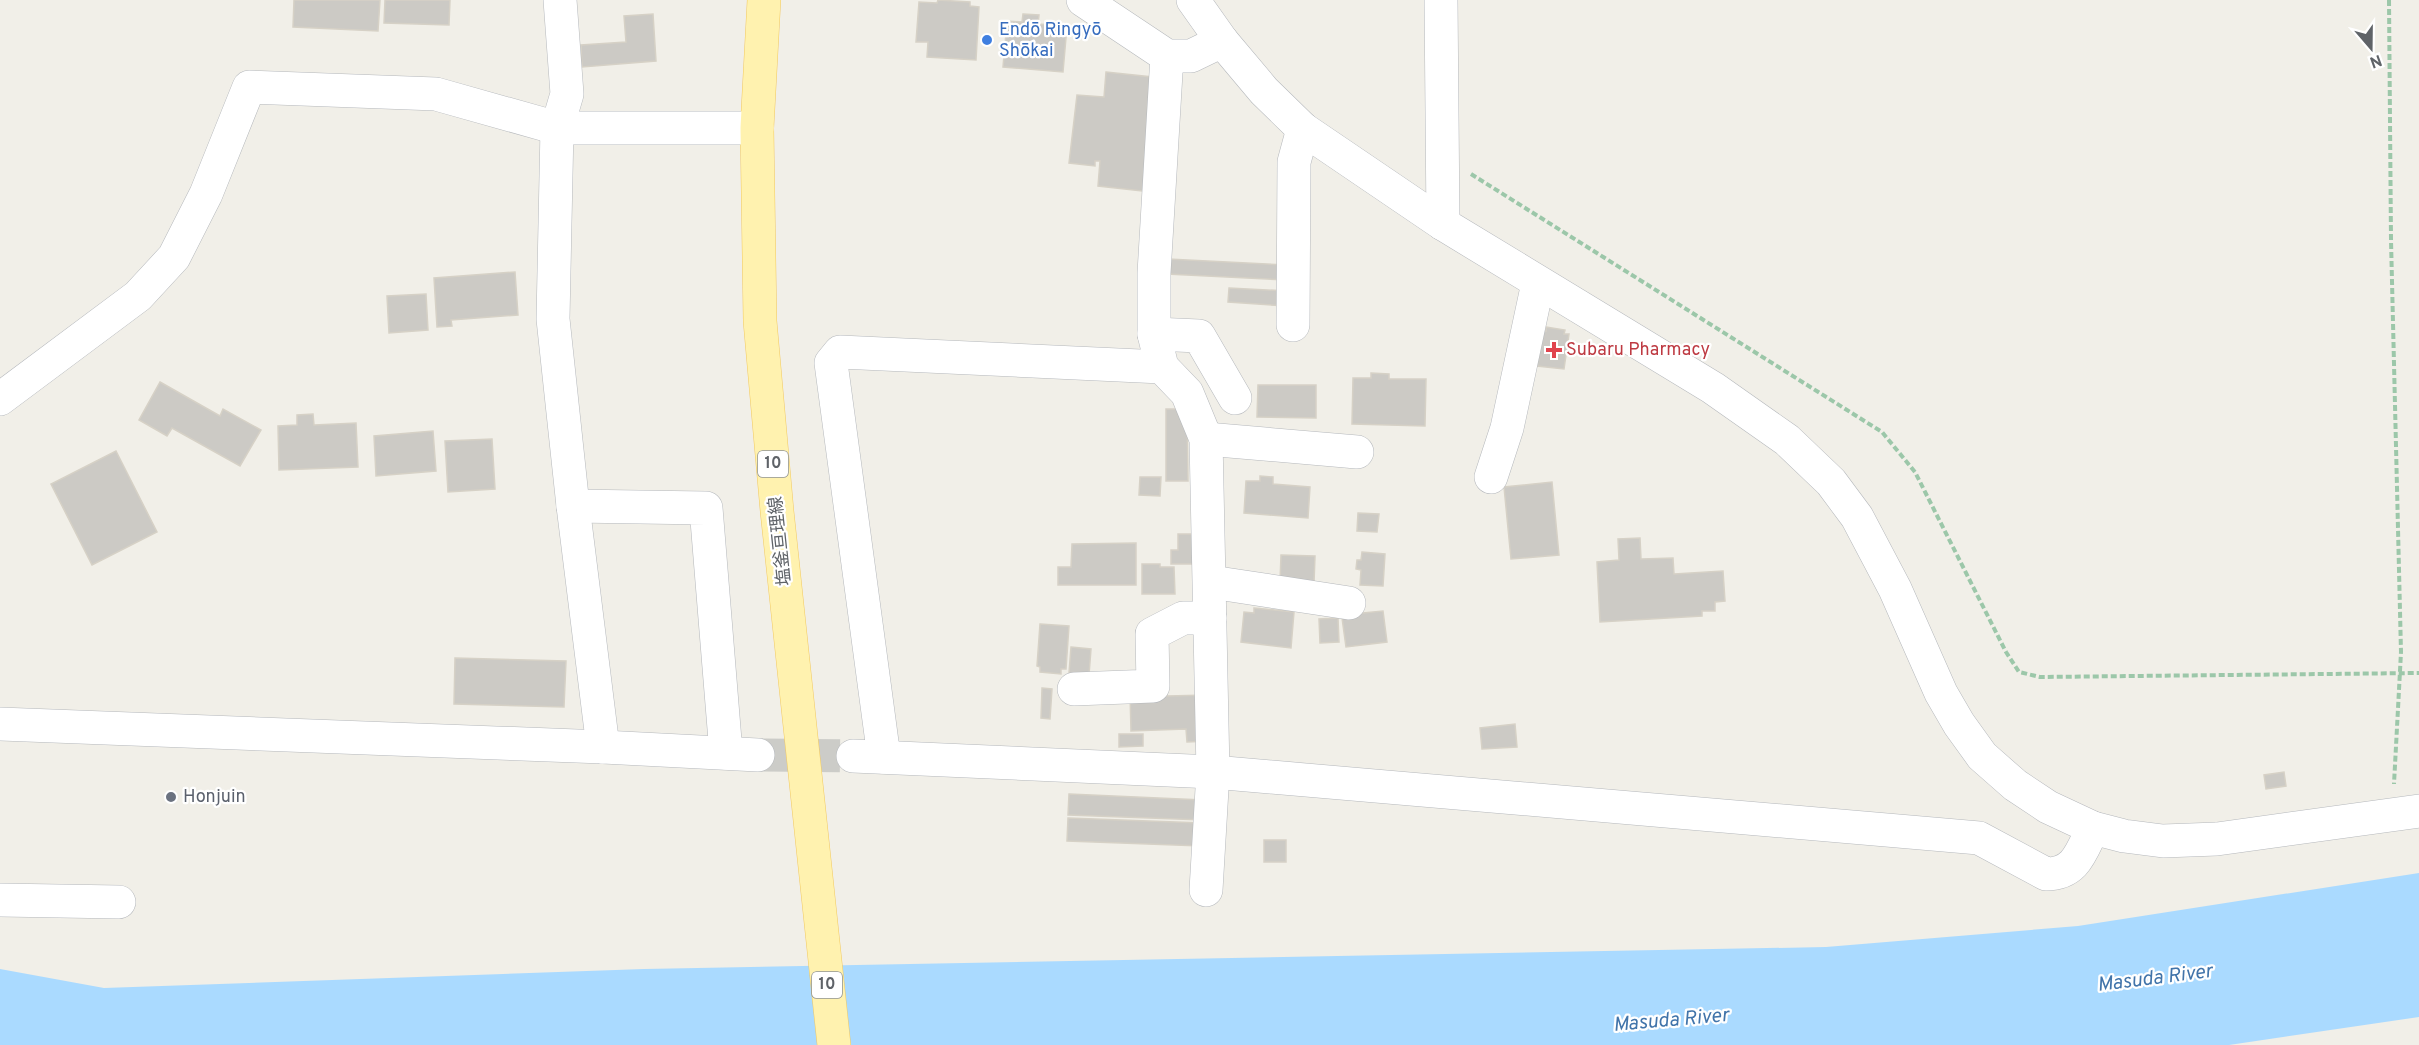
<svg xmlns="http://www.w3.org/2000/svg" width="2419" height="1045" font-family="Overpass,'Noto Sans JP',sans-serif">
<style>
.water{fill:#aadaff}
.building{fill:#cccac5;stroke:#d6d1c6;stroke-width:1.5}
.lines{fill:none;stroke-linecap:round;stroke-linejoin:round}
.minor-tunnel{stroke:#ccccc8;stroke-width:33;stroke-dasharray:33 16;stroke-linecap:butt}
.minor-casing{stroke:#b5b8bc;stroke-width:34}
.major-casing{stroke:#f2c960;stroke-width:34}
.path{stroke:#9cc7a9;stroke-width:4;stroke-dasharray:6 3;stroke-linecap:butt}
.minor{stroke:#fff;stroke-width:33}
.major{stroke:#fff2af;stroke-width:33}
.shop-dot{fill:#3f7fe0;stroke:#fff;stroke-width:2}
.health-dot{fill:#e0444e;stroke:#fff;stroke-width:2}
.worship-dot{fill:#6b7280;stroke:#fff;stroke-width:2}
.labels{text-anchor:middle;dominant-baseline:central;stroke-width:4.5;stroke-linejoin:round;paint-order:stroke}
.shield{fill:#fff;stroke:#8f9295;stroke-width:1.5}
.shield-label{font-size:16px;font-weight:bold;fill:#5f6368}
.shop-label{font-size:18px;fill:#366cbe;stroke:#fff;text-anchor:start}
.health-label{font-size:18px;fill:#be3a42;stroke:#fff;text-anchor:start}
.street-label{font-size:18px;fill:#5f6368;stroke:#fff}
.worship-label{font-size:18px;fill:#5b616d;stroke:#fff;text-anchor:start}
.water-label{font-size:20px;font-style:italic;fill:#4174aa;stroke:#fff}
</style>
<rect width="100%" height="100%" fill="#f1efe8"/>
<polygon class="water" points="2419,873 2419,1017 2229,1045 0,1045 0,969 104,988 644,969 1826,947 2078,926"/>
<g class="building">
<polygon points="294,0 380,0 378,31 293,27"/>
<polygon points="385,0 450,0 449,25 384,23"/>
<polygon points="938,0 970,2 970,6 979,7 976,60 927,57 928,42 916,42 919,2 937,3"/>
<polygon points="653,14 656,61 582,67 581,45 626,42 624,16"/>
<polygon points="1023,14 1039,15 1038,24 1067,26 1063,72 1003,67 1007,21 1022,22"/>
<polygon points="1106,72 1162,78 1151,192 1098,186 1100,161 1095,161 1095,166 1069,163 1077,95 1104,97"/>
<polygon points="1168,259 1287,265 1286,280 1167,274"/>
<polygon points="515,272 518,315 451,320 452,326 437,327 434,278"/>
<polygon points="1229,288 1287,291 1286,306 1228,302"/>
<polygon points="426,294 428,330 389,333 387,296"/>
<polygon points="1546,327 1565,330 1564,334 1569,334 1564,369 1537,366 1542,331 1546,331"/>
<polygon points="1371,373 1389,374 1389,379 1426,379 1425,426 1352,424 1353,378 1371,378"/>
<polygon points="160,382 220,416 223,409 261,430 240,466 172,428 167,436 139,420"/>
<polygon points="1258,385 1316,385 1316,418 1257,417"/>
<polygon points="1166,409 1187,409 1188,481 1166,481"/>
<polygon points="313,414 314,425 356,423 358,467 279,470 278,426 297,425 297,415"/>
<polygon points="433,431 436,471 376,476 374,436"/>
<polygon points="492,439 495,489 448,492 445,441"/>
<polygon points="116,451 157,532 92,565 51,484"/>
<polygon points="1260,476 1273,477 1273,484 1310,487 1308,518 1244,513 1246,481 1260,481"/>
<polygon points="1140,477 1161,477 1160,496 1139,495"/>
<polygon points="1552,482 1559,555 1511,559 1504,487"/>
<polygon points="1358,513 1379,514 1377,532 1357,531"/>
<polygon points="1178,534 1202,534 1203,564 1171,564 1171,550 1178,550"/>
<polygon points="1640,538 1641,559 1673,558 1674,574 1723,571 1725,601 1715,602 1715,611 1702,611 1702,616 1600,622 1597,562 1619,560 1618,539"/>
<polygon points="1136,543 1136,585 1058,585 1058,567 1071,567 1072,544"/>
<polygon points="1362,552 1385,554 1383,586 1360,585 1361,570 1356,569 1357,560 1361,560"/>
<polygon points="1281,555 1315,556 1314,583 1280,582"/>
<polygon points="1142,564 1160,564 1160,567 1174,567 1175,594 1142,594"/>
<polygon points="1254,608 1294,612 1291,648 1241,642 1244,612 1254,613"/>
<polygon points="1383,611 1387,642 1346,647 1342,618 1352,614"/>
<polygon points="1338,618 1339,642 1320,643 1319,619"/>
<polygon points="1040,624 1069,626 1066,669 1061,669 1061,674 1040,672 1040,667 1037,666"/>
<polygon points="1071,647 1091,649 1089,675 1069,673"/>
<polygon points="455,658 566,661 564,707 454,704"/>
<polygon points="1042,688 1052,689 1050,719 1041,718"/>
<polygon points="1167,691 1167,696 1208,695 1209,741 1187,742 1186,729 1131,731 1130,693"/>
<polygon points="1515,724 1517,747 1482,749 1480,728"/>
<polygon points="1119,734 1143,734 1143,746 1119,747"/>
<polygon points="2284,772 2286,786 2266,789 2264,775"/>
<polygon points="1069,794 1203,800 1203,820 1068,815"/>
<polygon points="1068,818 1202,823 1201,846 1067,841"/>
<rect x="1264" y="840" width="22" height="22"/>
</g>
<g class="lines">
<polyline class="minor-tunnel" points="758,755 853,756"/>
<defs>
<g id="minor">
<polyline points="560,0 567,94 557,128 553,319 573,506 603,747"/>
<polyline points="1083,0 1167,56 1191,56 1222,41"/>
<polyline points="1193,0 1222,41 1264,91 1303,129 1443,224 1713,388 1787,440 1831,482 1857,517 1895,589 1941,693 1959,724 1982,756 2015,785 2048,807 2093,828 2124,836 2163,841 2217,839 2419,811"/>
<polyline points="1441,0 1443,224"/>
<polyline points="1167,56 1154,273 1154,334 1162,367 1187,393 1206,439 1213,772 1206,890"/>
<polyline points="1293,325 1294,162 1303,129"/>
<polyline points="1154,334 1199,336 1235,398"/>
<polyline points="0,399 138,296 174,257 206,194 249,87 436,94 557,128 757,128"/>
<polyline points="1206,439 1357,452"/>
<polyline points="1491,477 1507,428 1538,283"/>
<polyline points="573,506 706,508 726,753"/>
<polyline points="1211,582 1349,603"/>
<polyline points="1074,689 1153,686 1152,634 1183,618 1210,618"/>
<polyline points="0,724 603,747 758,755"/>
<path d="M853 756 1213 772 1979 838 2046 874C2076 874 2081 852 2093 828"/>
<polyline points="884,757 831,363 840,352 1162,367"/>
<polyline points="0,900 119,902"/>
</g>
<polyline id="major" points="764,0 757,128 760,321 777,511 834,1045"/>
</defs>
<use href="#minor" class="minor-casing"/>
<use href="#major" class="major-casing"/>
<g class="path">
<polyline points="2389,0 2391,240 2401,652 2394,784"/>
<polyline points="1471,174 1882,432 1915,472 2006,652 2019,672 2040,677 2419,673"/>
</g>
<use href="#minor" class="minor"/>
<use href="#major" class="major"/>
</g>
<circle class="shop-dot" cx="987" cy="40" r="6"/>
<path class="health-dot" d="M1551 341h6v6h6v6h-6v6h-6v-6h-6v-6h6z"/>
<circle class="worship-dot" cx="171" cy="797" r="6"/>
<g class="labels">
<g class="shield">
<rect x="758" y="451" width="30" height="26" rx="4.5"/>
<rect x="812" y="972" width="30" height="26" rx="4.5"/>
</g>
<g class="shield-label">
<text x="773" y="464">10</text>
<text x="827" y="985">10</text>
</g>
<g class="shop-label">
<text x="999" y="30">Endō Ringyō<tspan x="999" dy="21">Shōkai</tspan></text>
</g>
<g class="health-label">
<text x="1566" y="350">Subaru Pharmacy</text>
</g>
<g class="street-label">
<text transform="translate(781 541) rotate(-96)">塩釜亘理線</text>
</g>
<g class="worship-label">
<text x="183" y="797">Honjuin</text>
</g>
<g class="water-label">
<text transform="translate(2155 979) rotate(-7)">Masuda River</text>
<text transform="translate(1671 1021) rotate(-5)">Masuda River</text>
</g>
</g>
<g transform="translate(2371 48) rotate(160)" stroke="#ffffff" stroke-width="4.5" paint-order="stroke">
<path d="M0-4.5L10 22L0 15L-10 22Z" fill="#5f6368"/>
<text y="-9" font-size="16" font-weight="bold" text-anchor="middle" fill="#5f6368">N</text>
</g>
</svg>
